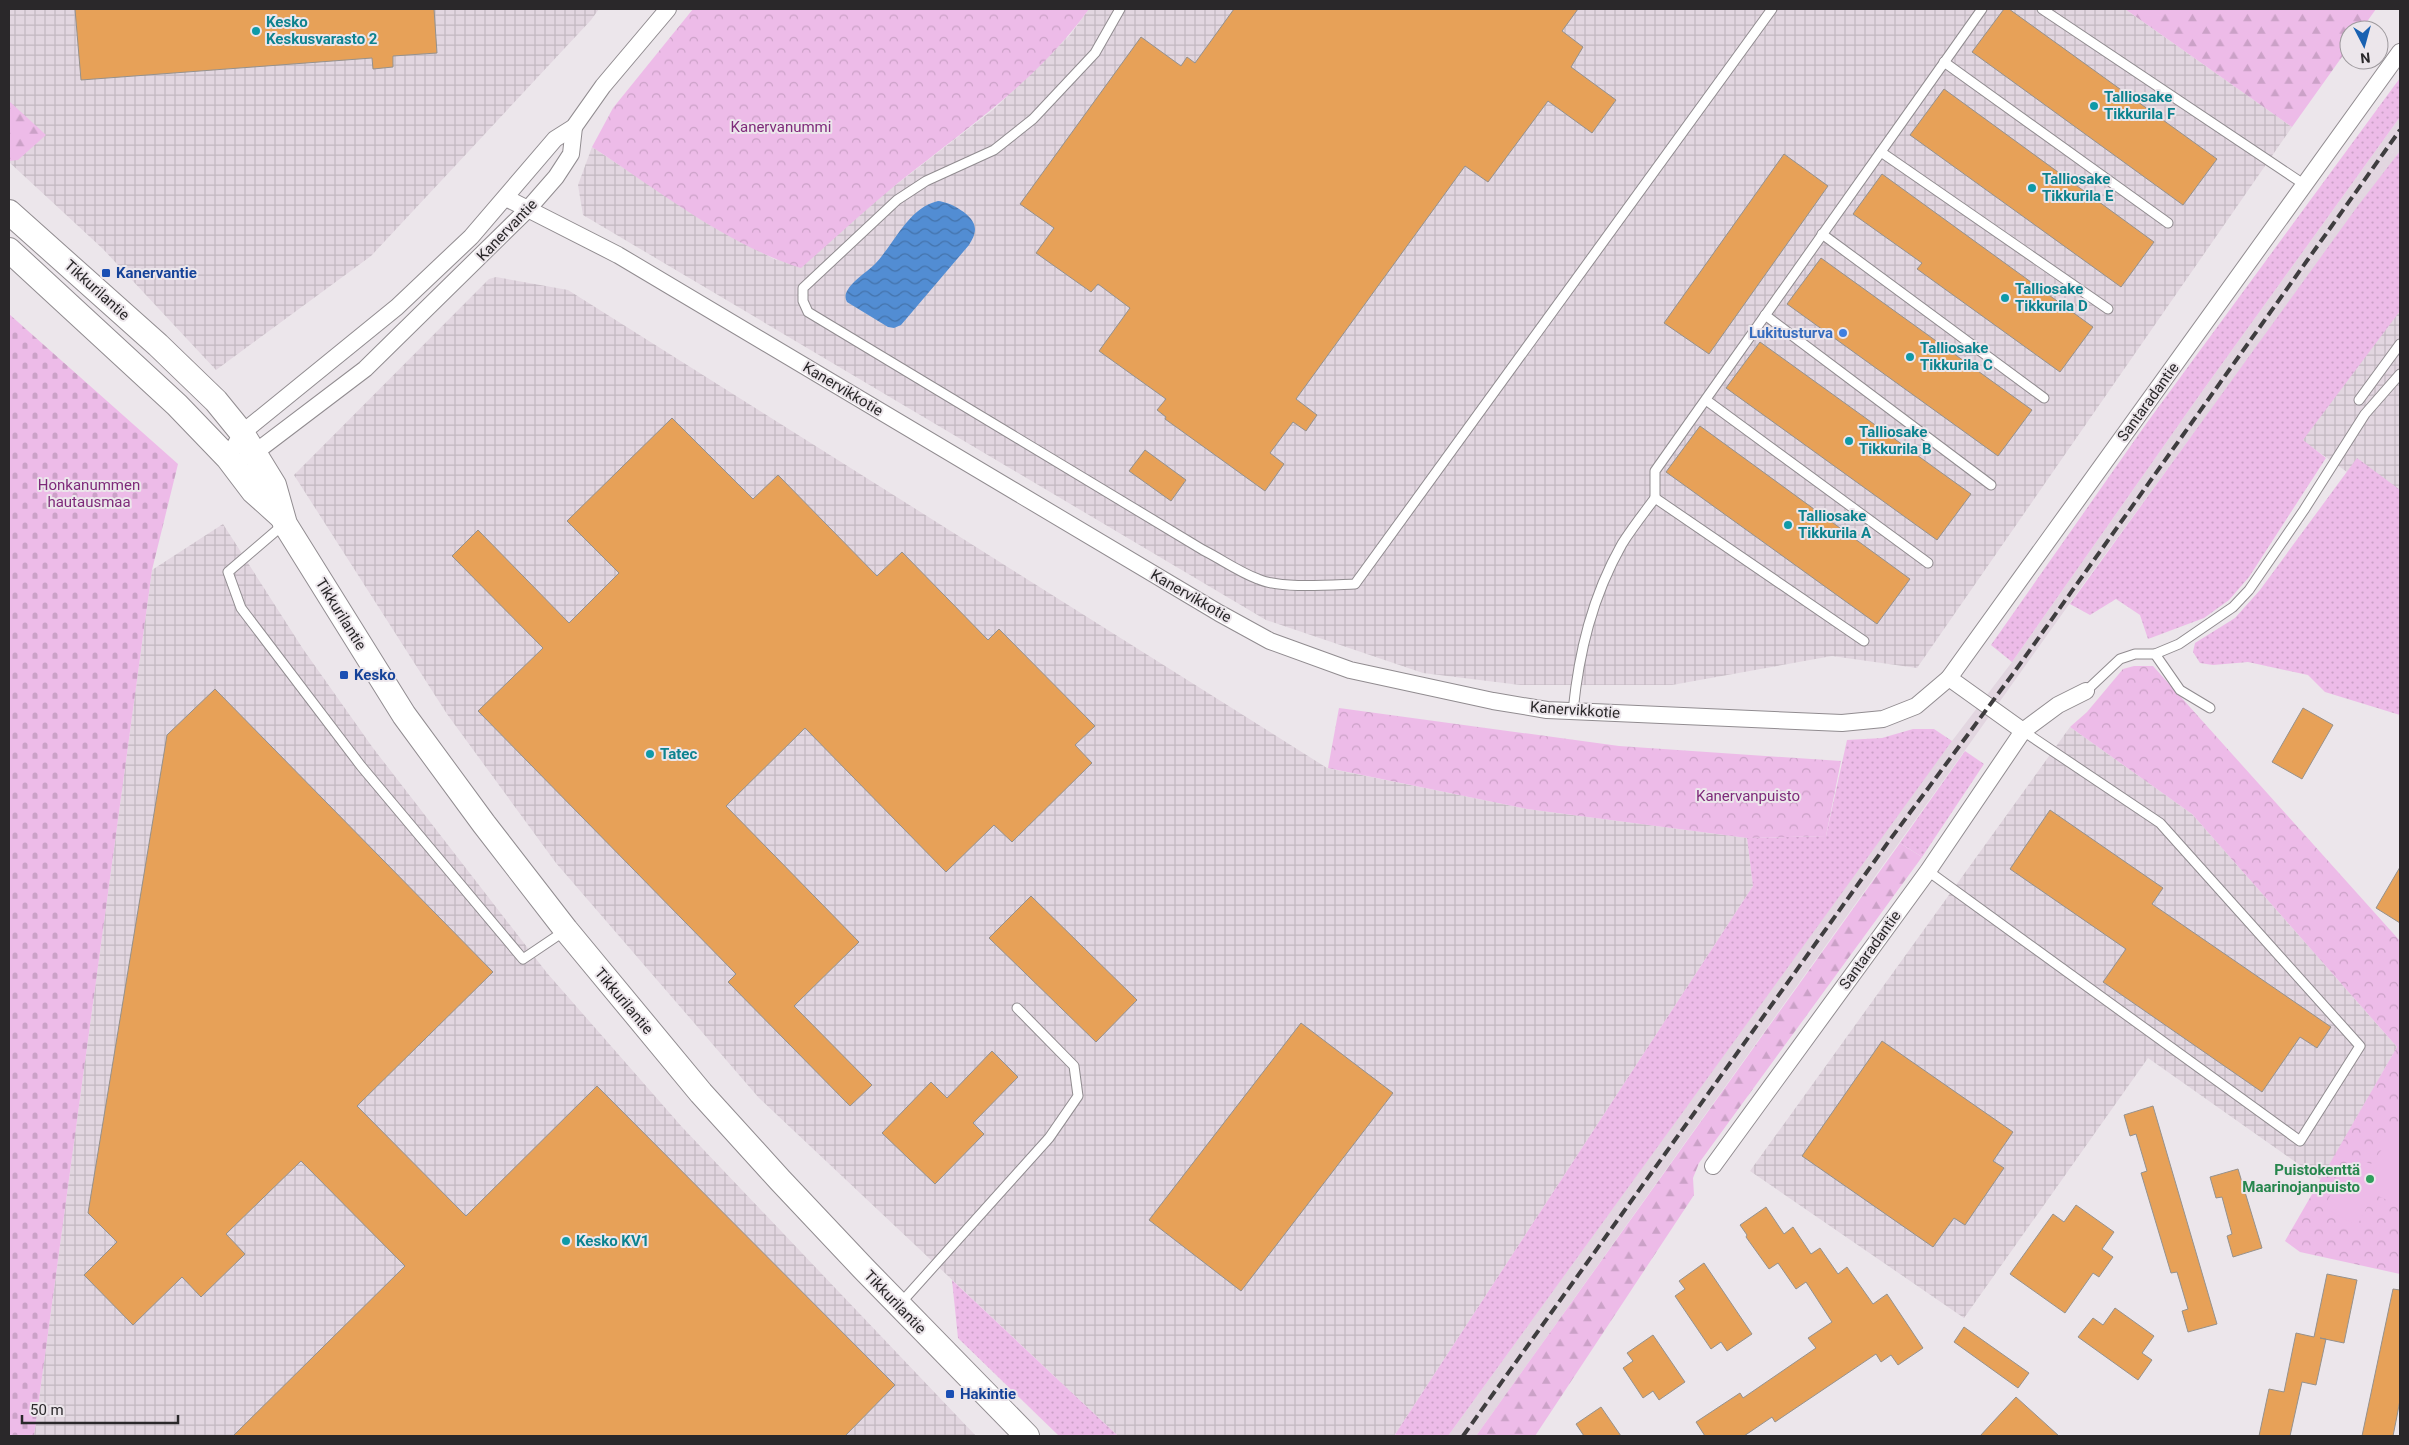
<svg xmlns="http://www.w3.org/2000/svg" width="2409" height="1445" font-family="Roboto,sans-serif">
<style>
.industrial{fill:url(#industrial-grid)}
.built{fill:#e2d6e0}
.grass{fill:url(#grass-dots)}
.forest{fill:url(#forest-firs)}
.cemetery{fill:url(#cemetery-stones)}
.park{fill:url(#park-crowns)}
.pitch{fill:#edbbe8}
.water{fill:url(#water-waves)}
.building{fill:#e7a158;stroke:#96918c}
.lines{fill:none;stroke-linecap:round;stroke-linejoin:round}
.lane-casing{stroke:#918c90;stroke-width:11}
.street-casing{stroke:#918c90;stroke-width:18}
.secondary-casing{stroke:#918c90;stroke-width:26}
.lane{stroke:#fff;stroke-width:9}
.street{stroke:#fff;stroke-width:16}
.secondary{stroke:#fff;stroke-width:24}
.rail{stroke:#3f3d3f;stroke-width:4;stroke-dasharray:10 5;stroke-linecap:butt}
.culture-dot{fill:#0f9aa8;stroke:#ece6eb;stroke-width:2}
.transit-dot{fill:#1a4fb4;stroke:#ece6eb;stroke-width:2}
.shop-dot{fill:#3f7fe0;stroke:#ece6eb;stroke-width:2}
.leisure-dot{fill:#2e9e5b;stroke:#ece6eb;stroke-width:2}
.labels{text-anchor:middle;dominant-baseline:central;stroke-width:4;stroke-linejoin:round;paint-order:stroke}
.culture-label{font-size:15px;font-weight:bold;fill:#0d838f;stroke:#ece6eb;text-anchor:start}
.park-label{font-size:15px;fill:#7e2a7a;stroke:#ece6eb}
.street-label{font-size:15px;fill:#2a282a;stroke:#ece6eb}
.transit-label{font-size:15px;font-weight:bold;fill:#164399;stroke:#ece6eb;text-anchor:start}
.shop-label{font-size:15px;font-weight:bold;fill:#366cbe;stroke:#ece6eb;text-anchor:end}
.leisure-label{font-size:15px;font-weight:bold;fill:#27864d;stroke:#ece6eb;text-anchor:end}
</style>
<defs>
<pattern id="industrial-grid" width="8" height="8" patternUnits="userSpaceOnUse" patternTransform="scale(1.25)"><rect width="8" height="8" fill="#e2d6e0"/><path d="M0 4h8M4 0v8" fill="none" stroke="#c2b8c0"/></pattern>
<pattern id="grass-dots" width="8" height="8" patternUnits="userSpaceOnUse" patternTransform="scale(1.25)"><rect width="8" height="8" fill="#edbbe8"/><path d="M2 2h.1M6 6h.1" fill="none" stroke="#cba1c7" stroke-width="1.8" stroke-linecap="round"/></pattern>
<pattern id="forest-firs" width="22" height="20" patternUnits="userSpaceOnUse" patternTransform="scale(1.25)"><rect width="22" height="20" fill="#edbbe8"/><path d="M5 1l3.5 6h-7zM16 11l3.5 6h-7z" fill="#cba1c7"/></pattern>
<pattern id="cemetery-stones" width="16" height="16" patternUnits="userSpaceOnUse" patternTransform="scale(1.25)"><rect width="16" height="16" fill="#edbbe8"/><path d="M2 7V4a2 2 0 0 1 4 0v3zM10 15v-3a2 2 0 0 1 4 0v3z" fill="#cba1c7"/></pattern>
<pattern id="park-crowns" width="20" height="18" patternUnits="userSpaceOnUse" patternTransform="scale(1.25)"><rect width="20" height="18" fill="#edbbe8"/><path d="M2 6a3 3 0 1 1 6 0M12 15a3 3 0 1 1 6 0" fill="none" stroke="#cba1c7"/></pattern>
<pattern id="water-waves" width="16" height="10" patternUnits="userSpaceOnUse" patternTransform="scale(1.25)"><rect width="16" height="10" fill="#528dd3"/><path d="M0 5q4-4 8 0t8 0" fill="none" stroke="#4473ab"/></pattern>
</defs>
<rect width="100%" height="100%" fill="#ece6eb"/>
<g class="industrial">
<polygon points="9,9 599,9 591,20 371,256 216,370 103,249 9,162"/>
<polygon points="1089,9 2125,9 2292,127 1917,668 1832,656 1672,685 1520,685 1423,673 1266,620 583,215 578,185 592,147 712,226 776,260 897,184 994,109 1070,35"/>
<polygon points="496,277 568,290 1327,768 1527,809 1747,838 1753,886 1394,1436 1118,1436 759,1098 556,863 447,714 294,475 489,279"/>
<polygon points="2400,295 2400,515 2347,472 2293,434"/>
<polygon points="223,524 303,649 373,748 547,973 682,1127 976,1436 34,1436 152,570"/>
<polygon points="2070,727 2192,814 2397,1047 2321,1180 2148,1058 1964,1318 1750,1171"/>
</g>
<polygon class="built" points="2400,117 2400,151 2085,582 1476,1436 1448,1436 1933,766 2012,662 2201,393"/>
<g class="grass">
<polygon points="2400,78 2400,117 2201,393 2012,662 1991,645 2146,424"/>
<polygon points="2400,151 2400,311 2303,440 2326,458 2249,577 2229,600 2204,618 2148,639 2140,615 2116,599 2090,615 2070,604 2357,207"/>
<polygon points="2357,458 2400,490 2400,715 2325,692 2308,675 2248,662 2213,665 2200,663 2193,652 2195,643 2235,618 2260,590"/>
<polygon points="1913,729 1934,729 1952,741 1448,1436 1394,1436 1753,886 1747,838 1826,836 1847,740 1882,738"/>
<polygon points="1965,751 1984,764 1922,857 1900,843"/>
<polygon points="952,1280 1118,1436 1059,1436 958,1338"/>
</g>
<g class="forest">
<polygon points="2125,9 2376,9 2361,30 2349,30 2349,47 2292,127"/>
<polygon points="9,101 46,135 18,160 9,161"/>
<polygon points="1900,843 1922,857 1699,1163 1693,1178 1694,1195 1535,1436 1476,1436"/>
</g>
<polygon class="cemetery" points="9,314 178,464 152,570 34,1436 9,1436"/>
<g class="park">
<path d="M693 9H1089C1038 80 966 129 898 183 865 210 833 240 801 268 725 244 658 190 592 147L613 108Z"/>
<polygon points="2134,666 2153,666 2400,941 2400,1274 2300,1252 2285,1241 2397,1047 2192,814 2070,727 2087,712 2123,669"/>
<polygon points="1339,708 1619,746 1841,761 1826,836 1747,838 1527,809 1328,768"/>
</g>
<polygon class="pitch" points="2400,1125 2400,1206 2374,1194 2357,1226 2324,1207 2352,1156 2371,1164"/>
<path class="water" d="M938 201C950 202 975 215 975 229 975 235 972 240 969 245L901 325 894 328 888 327 847 302C845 298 845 295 847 291 853 280 866 273 875 264 895 243 908 208 938 201Z"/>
<g class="building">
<polygon points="75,9 434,9 437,53 393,56 393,67 373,69 372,58 81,80"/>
<polygon points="1234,9 1578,9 1562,31 1583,47 1571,67 1616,100 1592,133 1548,101 1488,182 1465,166 1296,399 1317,415 1306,431 1293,422 1270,453 1284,464 1265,491 1165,419 1166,417 1157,410 1166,399 1099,351 1130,308 1098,284 1091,292 1036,253 1054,228 1020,204 1141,37 1181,66 1187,57 1195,63"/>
<polygon points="2004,9 2009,9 2217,159 2183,205 1972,52"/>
<polygon points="1944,89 2154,242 2121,287 1910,135"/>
<polygon points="1784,154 1828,186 1709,354 1664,323"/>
<polygon points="1882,174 2093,327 2060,372 1917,269 1922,263 1853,214"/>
<polygon points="1821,258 2032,410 1998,456 1787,304"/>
<polygon points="1760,342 1971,494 1937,540 1726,388"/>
<polygon points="672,418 753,499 778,475 877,576 902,552 988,640 999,629 1095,726 1075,745 1092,763 1012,842 994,825 946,872 805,728 726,806 859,942 794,1006 872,1085 850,1106 728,982 736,974 478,711 543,648 452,556 478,530 569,623 619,573 567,521"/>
<polygon points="1700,426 1910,579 1877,624 1666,472"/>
<polygon points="1145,450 1186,480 1171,501 1129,471"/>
<polygon points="215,689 493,972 357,1106 466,1216 597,1086 895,1385 845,1436 233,1436 405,1266 301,1161 226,1234 245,1254 201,1297 182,1277 133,1325 84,1275 117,1242 88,1213 167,735"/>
<polygon points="2303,708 2333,725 2302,779 2272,762"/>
<polygon points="2050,810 2163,888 2152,904 2331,1027 2317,1048 2300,1037 2262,1092 2103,982 2126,949 2010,869"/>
<polygon points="2400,867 2400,923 2376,908"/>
<polygon points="1031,896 1137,1000 1096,1042 989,938"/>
<polygon points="1301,1023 1393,1093 1241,1291 1149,1220"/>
<polygon points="1882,1041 2013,1132 1993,1161 2004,1168 1965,1225 1954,1218 1933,1247 1802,1156"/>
<polygon points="992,1051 1018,1077 973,1123 984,1134 935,1184 882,1133 931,1082 947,1098"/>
<polygon points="2153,1106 2217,1324 2188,1332 2182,1311 2188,1309 2177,1272 2171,1273 2141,1173 2147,1171 2136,1134 2130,1136 2124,1115"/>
<polygon points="2238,1169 2262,1248 2233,1257 2227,1236 2232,1234 2222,1197 2216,1198 2210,1177"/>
<polygon points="2076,1205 2114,1232 2102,1249 2113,1257 2099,1277 2093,1273 2065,1313 2010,1274 2053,1214 2064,1222"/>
<polygon points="1766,1207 1784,1234 1793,1227 1811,1254 1820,1248 1838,1274 1847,1267 1873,1304 1887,1294 1923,1348 1898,1365 1891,1355 1881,1362 1876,1354 1775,1422 1772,1417 1744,1436 1705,1436 1696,1422 1740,1393 1743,1398 1816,1348 1808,1338 1832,1322 1806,1282 1796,1289 1778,1263 1769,1269 1746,1237 1747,1235 1740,1225"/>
<polygon points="1704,1263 1752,1334 1727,1351 1721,1342 1711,1349 1675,1296 1685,1289 1679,1281"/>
<polygon points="2327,1274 2357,1280 2344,1343 2320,1338 2326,1339 2316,1385 2302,1382 2290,1436 2259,1436 2269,1389 2284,1392 2296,1333 2314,1337"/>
<polygon points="2393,1289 2400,1290 2400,1400 2397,1416 2393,1436 2362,1436"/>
<polygon points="2115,1308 2154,1336 2142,1353 2152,1360 2138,1380 2078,1337 2093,1318 2103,1325"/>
<polygon points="1964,1327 2029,1373 2018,1388 1954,1342"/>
<polygon points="1653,1335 1685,1382 1659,1400 1653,1391 1643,1398 1623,1368 1633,1361 1627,1353"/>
<polygon points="2016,1397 2059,1436 1980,1436"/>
<polygon points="1601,1407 1621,1436 1584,1436 1576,1424"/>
</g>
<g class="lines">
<defs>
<g id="lane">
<path d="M1120 9 1095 53 1033 119 994 150 926 181 897 200 803 288V301L808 312 1203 550C1221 559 1239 572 1258 579 1280 589 1329 585 1355 584L1772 9"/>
<polyline points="2042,9 2305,185"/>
<polyline points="1944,62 2168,223"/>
<polyline points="1881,152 2108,309"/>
<polyline points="1822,234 2044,398"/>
<polyline points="1765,315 1991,485"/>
<polyline points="1706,400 1928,563"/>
<polyline points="2359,400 2400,344"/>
<polyline points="1655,498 1655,471 1982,9"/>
<polyline points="284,524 228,572 241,608 361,766 523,959 566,930"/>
<polyline points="2155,654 2180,690 2210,708"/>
<polyline points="2086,691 2120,659 2135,654 2155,654 2179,644 2233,607 2249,590 2304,510 2365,414 2400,374"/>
<path d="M1573 711C1579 652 1592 597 1622 544 1632 528 1644 513 1655 498L1864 641"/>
<polyline points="1928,871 2300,1141 2360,1046 2160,823 2023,731"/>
<polyline points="899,1305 1049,1138 1078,1096 1074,1066 1017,1008"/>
</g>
<g id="street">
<polyline points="506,198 618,255 1219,613 1270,641 1350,670 1493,701 1547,710 1842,723 1883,719 1916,706 1949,678 2400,52"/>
<polyline points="247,455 253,454 365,369 528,209 556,177 571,154 574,127"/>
<polyline points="228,458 242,433 397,307 471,237 555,139 574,127 603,86 668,9"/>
<polyline points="2023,731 2058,705 2086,691"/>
<polyline points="1713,1166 1928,871 2023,731 1949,678"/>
</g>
<g id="secondary">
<polyline points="9,212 158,345 216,401 242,433 274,485 285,524 404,715 484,824 566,930 701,1093 780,1180 863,1268 1027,1436"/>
<polyline points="9,250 177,405 228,458 253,491 282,517"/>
</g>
</defs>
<use href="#lane" class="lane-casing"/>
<use href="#street" class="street-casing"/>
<use href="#secondary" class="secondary-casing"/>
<use href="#lane" class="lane"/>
<use href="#street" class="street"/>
<use href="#secondary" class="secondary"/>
<polyline class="rail" points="1463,1436 1889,841 2015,671 2400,130"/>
</g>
<g class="culture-dot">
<circle cx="256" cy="31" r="5"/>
<circle cx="2094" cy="106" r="5"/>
<circle cx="2032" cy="188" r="5"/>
<circle cx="2005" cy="298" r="5"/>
<circle cx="1910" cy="357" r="5"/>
<circle cx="1849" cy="441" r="5"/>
<circle cx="1788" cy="525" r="5"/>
<circle cx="650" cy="754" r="5"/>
<circle cx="566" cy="1241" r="5"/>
</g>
<g class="transit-dot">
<rect x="101" y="268" width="10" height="10" rx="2.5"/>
<rect x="339" y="670" width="10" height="10" rx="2.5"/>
<rect x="945" y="1389" width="10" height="10" rx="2.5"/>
</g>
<circle class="shop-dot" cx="1843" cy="333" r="5"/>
<circle class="leisure-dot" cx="2370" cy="1179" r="5"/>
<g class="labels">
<g class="culture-label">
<text x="266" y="22">Kesko<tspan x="266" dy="17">Keskusvarasto 2</tspan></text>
<text x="2104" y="97">Talliosake<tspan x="2104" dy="17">Tikkurila F</tspan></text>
<text x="2042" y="179">Talliosake<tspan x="2042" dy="17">Tikkurila E</tspan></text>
<text x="2015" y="289">Talliosake<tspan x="2015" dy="17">Tikkurila D</tspan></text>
<text x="1920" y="348">Talliosake<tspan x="1920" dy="17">Tikkurila C</tspan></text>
<text x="1859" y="432">Talliosake<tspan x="1859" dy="17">Tikkurila B</tspan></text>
<text x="1798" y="516">Talliosake<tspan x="1798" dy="17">Tikkurila A</tspan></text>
<text x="660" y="754">Tatec</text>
<text x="576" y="1241">Kesko KV1</text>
</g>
<g class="park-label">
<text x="781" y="127">Kanervanummi</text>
<text x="89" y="485">Honkanummen<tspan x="89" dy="17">hautausmaa</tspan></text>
<text x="1748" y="796">Kanervanpuisto</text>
</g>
<g class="street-label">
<text transform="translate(507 230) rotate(-46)">Kanervantie</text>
<text transform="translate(97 290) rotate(42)">Tikkurilantie</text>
<text transform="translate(843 389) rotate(31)">Kanervikkotie</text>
<text transform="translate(2148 402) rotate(-54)">Santaradantie</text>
<text transform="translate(1191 596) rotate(30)">Kanervikkotie</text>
<text transform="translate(341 614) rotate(58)">Tikkurilantie</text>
<text transform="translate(1575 710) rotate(4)">Kanervikkotie</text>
<text transform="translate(1870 950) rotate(-54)">Santaradantie</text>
<text transform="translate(624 1001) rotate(50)">Tikkurilantie</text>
<text transform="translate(895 1302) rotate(46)">Tikkurilantie</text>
</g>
<g class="transit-label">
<text x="116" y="273">Kanervantie</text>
<text x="354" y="675">Kesko</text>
<text x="960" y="1394">Hakintie</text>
</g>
<g class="shop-label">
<text x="1833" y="333">Lukitusturva</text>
</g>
<g class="leisure-label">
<text x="2360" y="1170">Puistokenttä<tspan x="2360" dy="17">Maarinojanpuisto</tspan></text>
</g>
</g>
<rect width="2409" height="1445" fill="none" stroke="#2a282a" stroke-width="20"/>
<g transform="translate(2364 45) rotate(174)"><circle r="24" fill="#ece6eb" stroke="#9e9a9e"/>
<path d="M0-4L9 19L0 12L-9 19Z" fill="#1961b1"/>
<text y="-8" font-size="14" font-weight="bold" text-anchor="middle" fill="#2a282a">N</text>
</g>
<path d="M22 1415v8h156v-8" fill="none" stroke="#2a282a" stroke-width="2.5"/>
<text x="30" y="1415" font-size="15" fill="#2a282a" stroke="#ece6eb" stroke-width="4" paint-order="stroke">50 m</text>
</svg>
